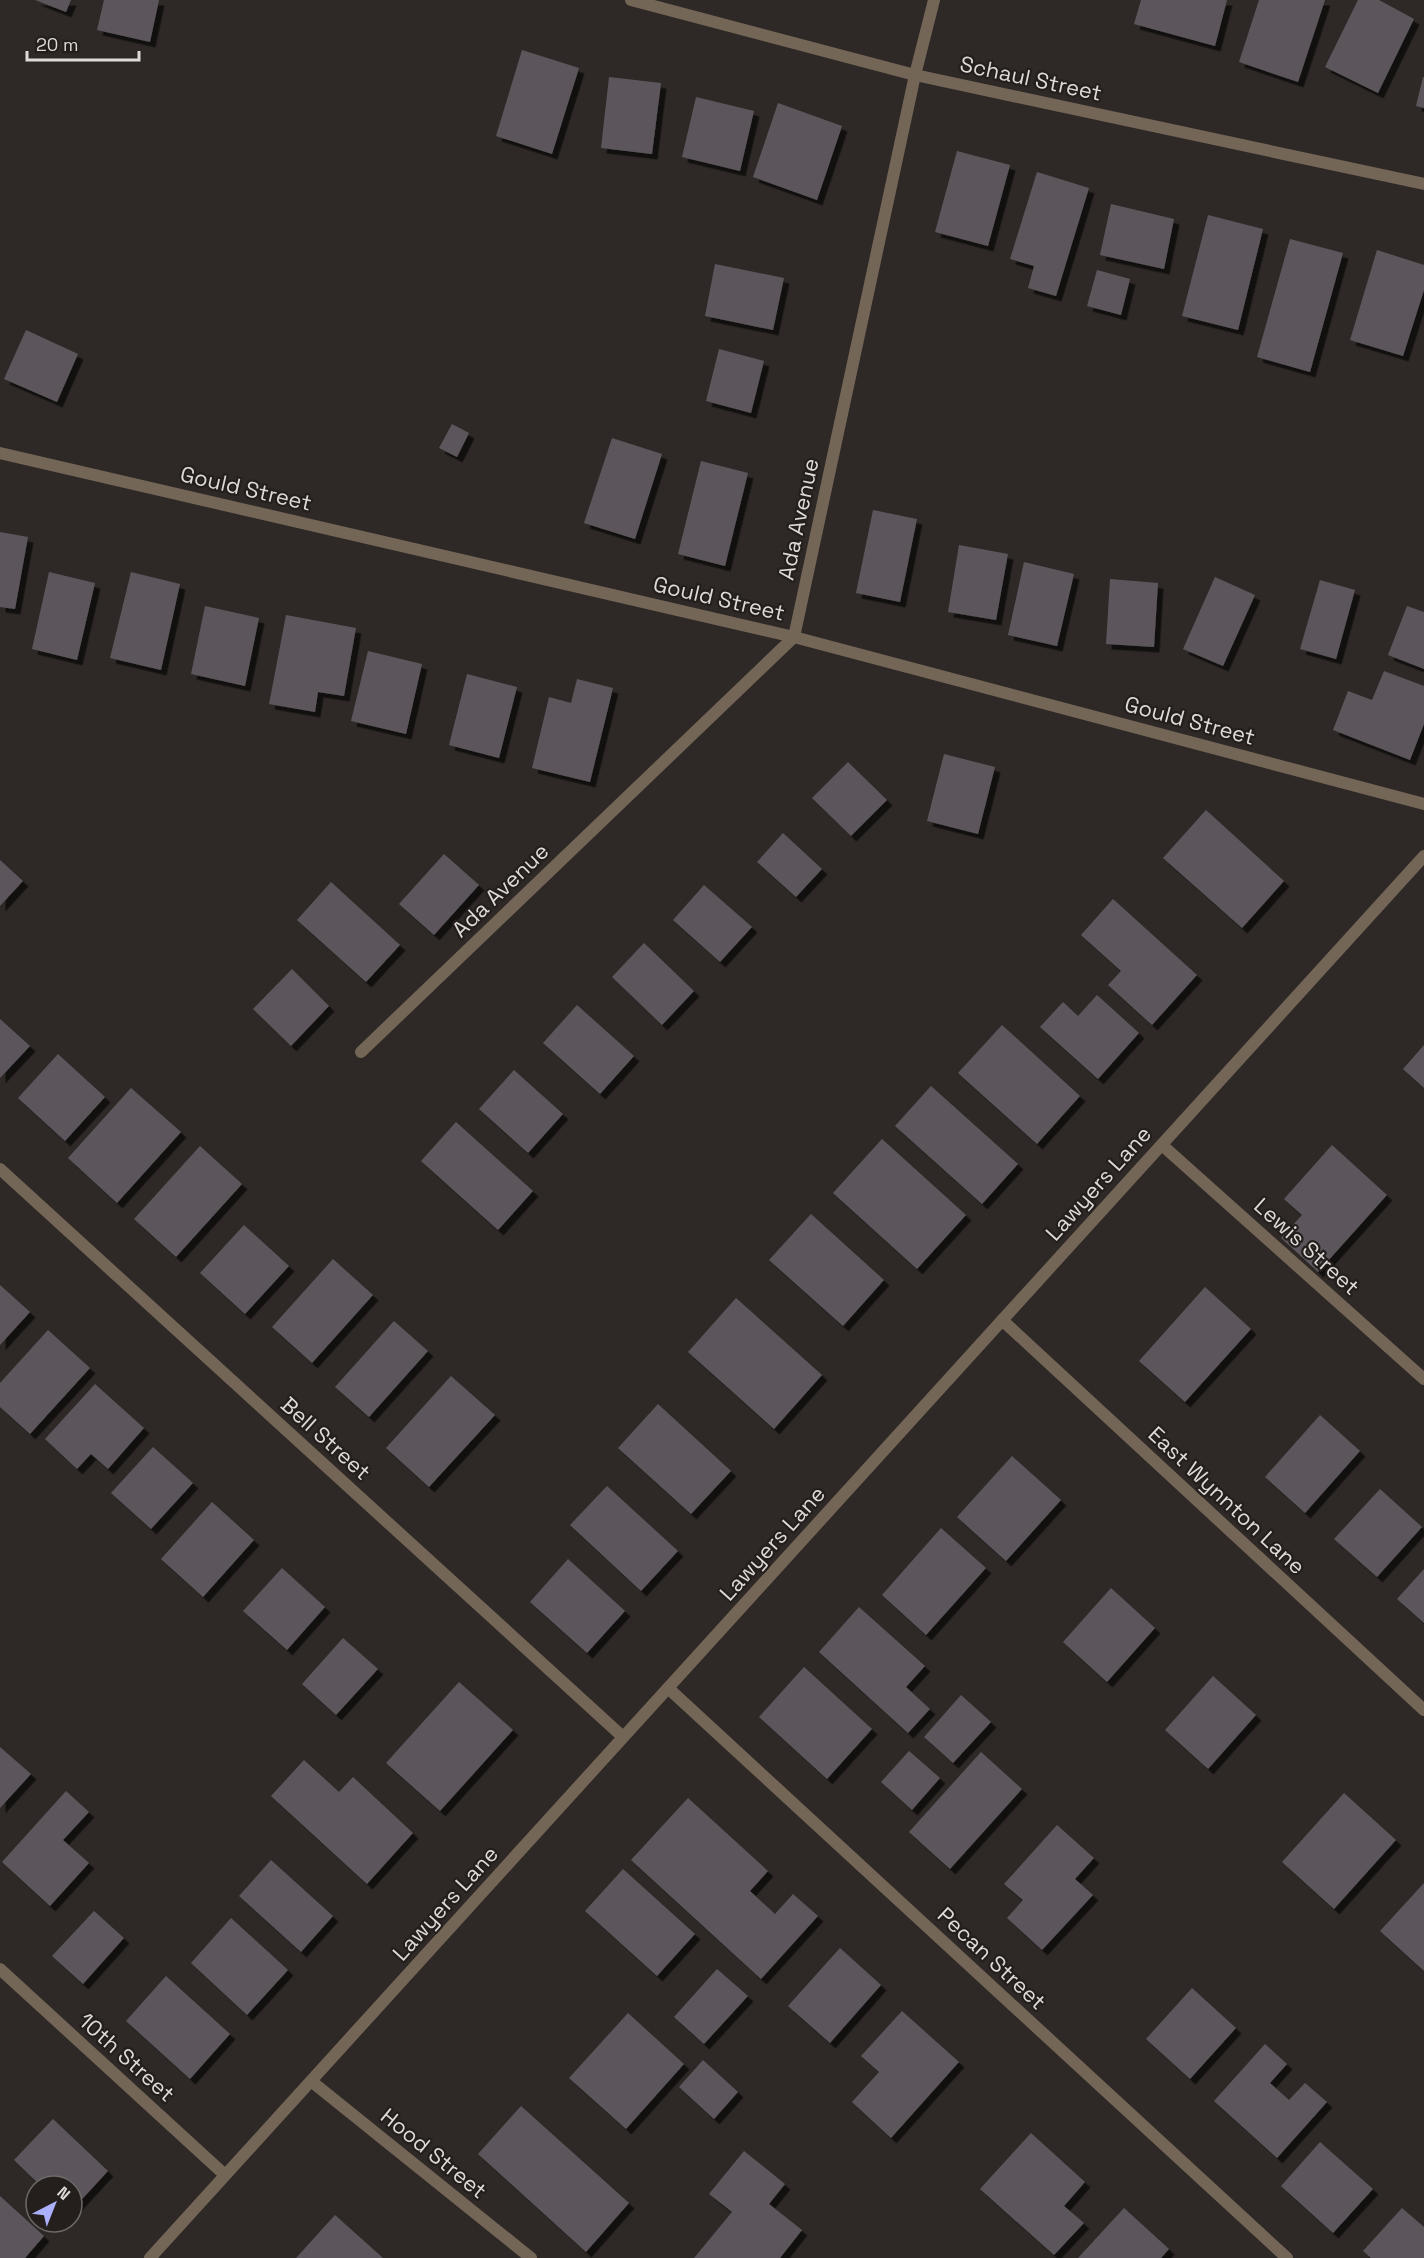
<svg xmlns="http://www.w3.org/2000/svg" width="1424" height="2258" font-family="'Space Grotesk',sans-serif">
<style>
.building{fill:#5b575c;filter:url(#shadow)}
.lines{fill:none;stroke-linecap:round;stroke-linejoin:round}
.minor{stroke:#746657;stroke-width:12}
.tertiary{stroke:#746657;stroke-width:12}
.labels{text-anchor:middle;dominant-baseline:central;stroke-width:4.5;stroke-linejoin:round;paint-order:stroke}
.street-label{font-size:22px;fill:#dddad8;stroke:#241f1c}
</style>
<defs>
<filter id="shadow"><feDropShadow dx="5.5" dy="5.5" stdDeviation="0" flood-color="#0009"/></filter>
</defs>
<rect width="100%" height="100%" fill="#2e2926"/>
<g class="building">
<polygon points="35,0 71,0 66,12"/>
<polygon points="104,0 159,0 150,42 97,30"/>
<polygon points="1141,0 1227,0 1215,46 1134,24"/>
<polygon points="1259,0 1325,0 1298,82 1239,62"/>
<polygon points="1358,0 1379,0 1414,19 1378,93 1325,67"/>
<polygon points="522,50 579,68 552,154 496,136"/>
<polygon points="609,77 661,83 652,154 601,148"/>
<polygon points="1423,77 1424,77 1424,108 1416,106"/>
<polygon points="696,97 754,111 740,171 682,157"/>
<polygon points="778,103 842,126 817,200 753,177"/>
<polygon points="957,151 1010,165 988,246 935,232"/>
<polygon points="1037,172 1089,188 1056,296 1028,288 1034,266 1010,259"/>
<polygon points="1111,204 1174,219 1164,269 1100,255"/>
<polygon points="1208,215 1263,229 1238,330 1182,316"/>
<polygon points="1290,239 1343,253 1310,372 1257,357"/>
<polygon points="1377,250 1424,265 1424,290 1403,356 1350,340"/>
<polygon points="715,264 784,278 773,330 705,316"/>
<polygon points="1097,270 1130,279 1121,315 1087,306"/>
<polygon points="26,330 78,354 57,402 4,379"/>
<polygon points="719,349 764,361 751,413 706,401"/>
<polygon points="452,424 469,433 457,457 439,448"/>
<polygon points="612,438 662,454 635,539 584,523"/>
<polygon points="701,461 748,473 725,566 678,554"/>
<polygon points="873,510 917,519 900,602 856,593"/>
<polygon points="0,532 28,537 15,609 0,607"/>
<polygon points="959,545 1008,554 996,620 948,612"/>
<polygon points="1024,562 1074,574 1057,646 1008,635"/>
<polygon points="49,572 95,583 77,660 32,649"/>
<polygon points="131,572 180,584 161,670 110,658"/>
<polygon points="1215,577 1255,595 1223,666 1183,649"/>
<polygon points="1110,579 1158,583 1154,647 1106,644"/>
<polygon points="1320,580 1355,590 1336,659 1300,649"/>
<polygon points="205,606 259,618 245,686 191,674"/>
<polygon points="1407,606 1424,612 1424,669 1388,655"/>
<polygon points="286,615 356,628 344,696 318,692 315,712 269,704"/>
<polygon points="368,651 422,664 406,734 351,721"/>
<polygon points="1384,671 1424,686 1424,724 1410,760 1333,730 1348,691 1372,700"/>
<polygon points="467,674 517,687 499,758 449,745"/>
<polygon points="577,679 613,688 590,782 532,768 549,697 571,703"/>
<polygon points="944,754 995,767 978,834 927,821"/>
<polygon points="848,762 887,800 851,836 812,798"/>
<polygon points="1206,810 1284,881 1242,928 1163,858"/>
<polygon points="783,833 822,869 796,897 757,862"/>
<polygon points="444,854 479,885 434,935 399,904"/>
<polygon points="0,860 23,881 0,906"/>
<polygon points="331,882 400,945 366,982 297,920"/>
<polygon points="704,885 752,927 720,962 673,920"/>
<polygon points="1113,899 1197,975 1152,1025 1108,985 1121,971 1081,935"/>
<polygon points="644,943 694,991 662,1025 612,977"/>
<polygon points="292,969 329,1006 291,1046 253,1009"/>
<polygon points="1097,995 1139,1033 1098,1079 1040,1027 1063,1002 1078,1016"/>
<polygon points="577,1005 634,1056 600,1094 543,1043"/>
<polygon points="0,1019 30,1046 0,1078"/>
<polygon points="1002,1025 1080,1096 1037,1144 958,1073"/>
<polygon points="1424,1045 1424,1088 1403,1069"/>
<polygon points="58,1054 105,1097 65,1141 18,1098"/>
<polygon points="514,1070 563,1114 528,1153 479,1109"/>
<polygon points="931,1086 1018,1164 982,1204 895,1126"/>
<polygon points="131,1088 181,1132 117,1203 68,1158"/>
<polygon points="456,1122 533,1191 498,1230 421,1161"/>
<polygon points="882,1139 966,1215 917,1269 833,1193"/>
<polygon points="1332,1145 1387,1195 1318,1272 1281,1238 1302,1215 1284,1199"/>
<polygon points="200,1146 242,1184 176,1257 134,1219"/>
<polygon points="811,1214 884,1280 843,1326 769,1260"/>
<polygon points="244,1225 289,1266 245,1314 200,1273"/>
<polygon points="333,1259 373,1295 312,1363 272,1327"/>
<polygon points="0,1285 30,1312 0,1345"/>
<polygon points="1205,1287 1251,1329 1185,1402 1139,1361"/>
<polygon points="736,1298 822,1375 774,1429 688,1352"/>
<polygon points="394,1321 428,1351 369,1417 335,1387"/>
<polygon points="48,1330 90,1368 30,1434 0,1407 0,1383"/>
<polygon points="451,1376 495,1415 429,1487 386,1448"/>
<polygon points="95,1384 144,1428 108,1469 91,1454 77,1469 45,1439"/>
<polygon points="658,1404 731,1471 691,1514 618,1448"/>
<polygon points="1320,1415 1360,1451 1305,1513 1265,1477"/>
<polygon points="153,1447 193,1483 151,1529 111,1493"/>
<polygon points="1012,1456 1061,1500 1006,1561 957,1517"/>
<polygon points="607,1486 678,1551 641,1591 570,1525"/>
<polygon points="1380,1489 1422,1527 1377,1577 1334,1539"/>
<polygon points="212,1502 254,1540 203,1597 161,1559"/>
<polygon points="941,1528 986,1568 926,1635 882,1595"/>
<polygon points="568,1559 625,1611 587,1653 530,1602"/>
<polygon points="282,1568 325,1607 287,1650 243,1611"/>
<polygon points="1424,1569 1424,1623 1397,1599"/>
<polygon points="1111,1588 1155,1628 1107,1682 1063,1642"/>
<polygon points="859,1607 925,1666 906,1687 930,1709 908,1733 819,1652"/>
<polygon points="343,1638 378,1669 336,1715 302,1684"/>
<polygon points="804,1667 872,1729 827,1779 759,1717"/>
<polygon points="1213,1676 1256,1715 1208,1769 1165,1730"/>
<polygon points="459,1682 513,1730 440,1811 386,1763"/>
<polygon points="961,1695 991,1722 953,1763 924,1737"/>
<polygon points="0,1747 31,1774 0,1808"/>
<polygon points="909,1751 940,1778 912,1810 881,1782"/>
<polygon points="981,1752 1022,1789 950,1869 909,1832"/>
<polygon points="304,1760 339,1792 353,1777 413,1833 367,1884 271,1796"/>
<polygon points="66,1791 89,1812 63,1840 89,1863 50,1906 2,1862"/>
<polygon points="1344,1793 1396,1840 1334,1909 1282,1862"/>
<polygon points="688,1798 768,1871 750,1891 775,1914 793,1894 818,1916 761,1979 631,1860"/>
<polygon points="1057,1825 1094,1858 1075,1879 1093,1895 1042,1950 1007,1918 1023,1900 1004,1884"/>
<polygon points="271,1860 333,1916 301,1952 239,1896"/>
<polygon points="623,1869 695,1934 657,1976 585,1911"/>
<polygon points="1424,1883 1424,1971 1380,1931"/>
<polygon points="94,1911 124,1938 83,1984 52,1956"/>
<polygon points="231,1918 288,1970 247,2015 191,1963"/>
<polygon points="840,1948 881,1985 830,2043 788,2006"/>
<polygon points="717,1969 748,1996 704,2044 674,2017"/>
<polygon points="166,1976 230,2034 190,2079 126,2021"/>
<polygon points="1192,1988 1236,2028 1190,2079 1146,2039"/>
<polygon points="902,2011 959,2062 891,2138 852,2102 879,2072 861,2056"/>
<polygon points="628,2013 684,2064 626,2129 569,2078"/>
<polygon points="1265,2044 1287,2064 1270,2083 1289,2100 1305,2083 1327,2102 1277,2158 1214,2101"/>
<polygon points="703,2060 738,2092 714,2119 679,2087"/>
<polygon points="521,2106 629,2203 586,2252 478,2154"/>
<polygon points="53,2119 108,2171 72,2210 72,2186 41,2186 14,2160"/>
<polygon points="1031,2133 1085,2182 1064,2206 1084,2223 1054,2255 980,2189"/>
<polygon points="1320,2142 1373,2189 1333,2233 1281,2186"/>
<polygon points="744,2151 785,2184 769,2204 802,2230 780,2258 694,2258 732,2212 709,2194"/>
<polygon points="0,2196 44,2236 25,2258 0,2258"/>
<polygon points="1124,2208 1169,2249 1161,2258 1078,2258"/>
<polygon points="1402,2208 1424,2227 1424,2258 1371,2258 1363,2251"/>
<polygon points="335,2215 383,2258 296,2258"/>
</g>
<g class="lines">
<g class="minor">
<polyline points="631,0 915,75 1424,184"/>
<polyline points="0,453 794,637 1424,804"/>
<polyline points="361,1052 794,637 915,75 934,0"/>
<polyline points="1162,1145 1424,1379"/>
<polyline points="0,1169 623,1737"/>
<polyline points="1002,1320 1424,1710"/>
<polyline points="668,1688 1287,2258"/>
<polyline points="0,1969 225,2175"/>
<polyline points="311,2081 531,2258"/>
</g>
<polyline class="tertiary" points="150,2258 1424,856"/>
</g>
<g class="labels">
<g class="street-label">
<text transform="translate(1031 78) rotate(12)">Schaul Street</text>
<text transform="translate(246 488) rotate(13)">Gould Street</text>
<text transform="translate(798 519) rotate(-78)">Ada Avenue</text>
<text transform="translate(719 598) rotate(13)">Gould Street</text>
<text transform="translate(1190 720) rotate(15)">Gould Street</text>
<text transform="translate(500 890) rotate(-44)">Ada Avenue</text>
<text transform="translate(1098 1183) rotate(-48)">Lawyers Lane</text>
<text transform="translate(1307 1246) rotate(42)">Lewis Street</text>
<text transform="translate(326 1438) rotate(42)">Bell Street</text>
<text transform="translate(1227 1500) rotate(43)">East Wynnton Lane</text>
<text transform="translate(772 1543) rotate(-48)">Lawyers Lane</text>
<text transform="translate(445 1903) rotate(-48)">Lawyers Lane</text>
<text transform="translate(992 1958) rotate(43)">Pecan Street</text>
<text transform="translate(127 2057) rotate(42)">10th Street</text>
<text transform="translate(434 2153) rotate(39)">Hood Street</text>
</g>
</g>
<g transform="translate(54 2204) rotate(42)"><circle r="28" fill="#241f1c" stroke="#6e6a67" stroke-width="1.5"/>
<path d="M0-4.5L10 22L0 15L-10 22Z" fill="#aab0fb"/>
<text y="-9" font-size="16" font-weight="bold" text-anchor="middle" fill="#dddad8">N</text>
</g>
<path d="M27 51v9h112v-9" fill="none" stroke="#dddad8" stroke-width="3"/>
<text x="36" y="51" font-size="18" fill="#dddad8" stroke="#241f1c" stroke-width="4.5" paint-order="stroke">20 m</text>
</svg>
